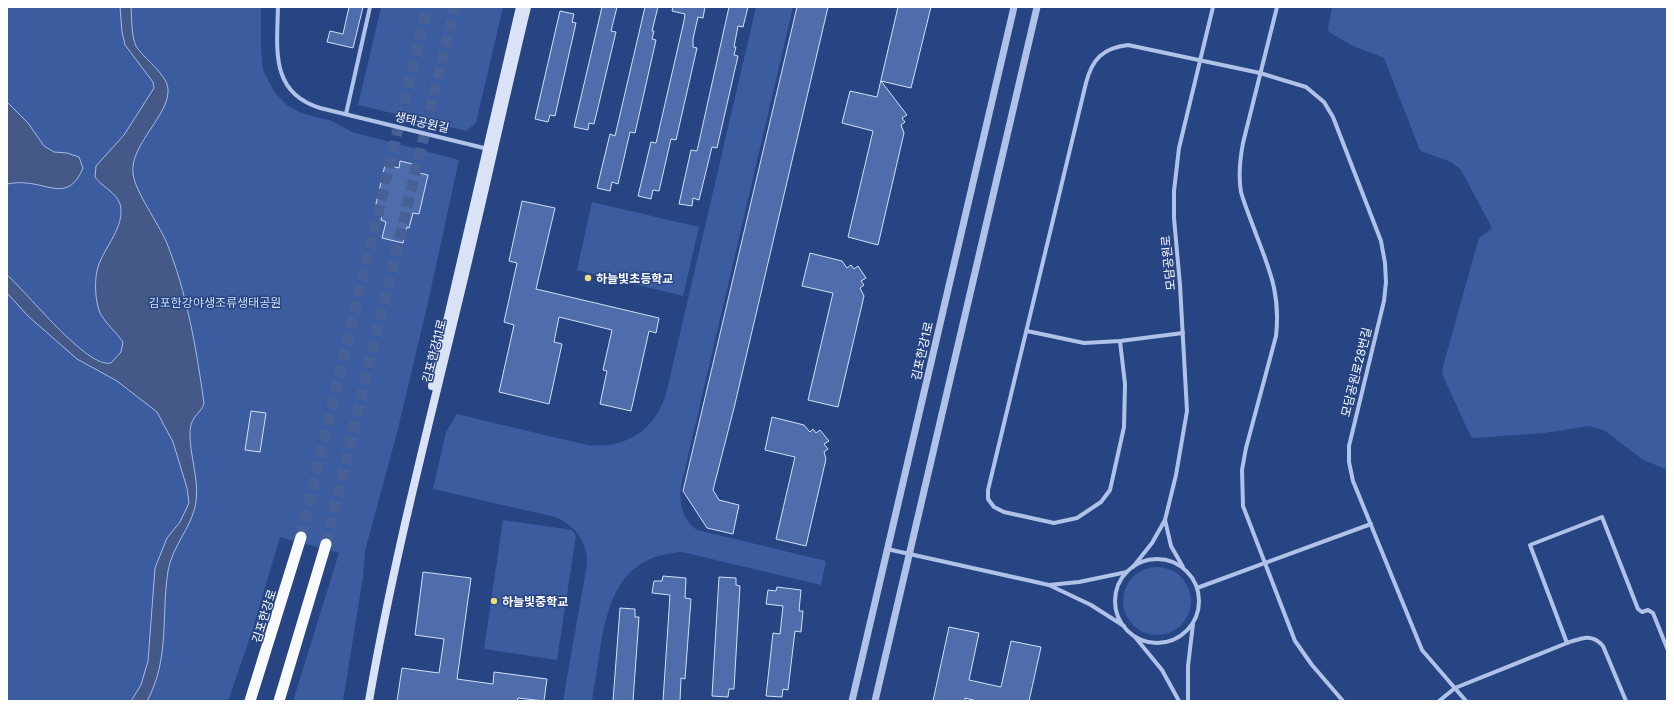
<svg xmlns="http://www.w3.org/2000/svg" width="1674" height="708" font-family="Inter,'Noto Sans KR',sans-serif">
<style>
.green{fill:#3c5ca0}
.water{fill:#455988;stroke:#a5bbe7}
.building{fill:#506dab;stroke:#d4dff6}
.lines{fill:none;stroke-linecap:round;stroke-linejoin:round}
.trunk-tunnel{stroke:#476096;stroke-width:11;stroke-dasharray:11 5.5;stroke-linecap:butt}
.minor{stroke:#b0c2e7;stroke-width:4}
.tertiary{stroke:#b0c2e7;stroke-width:7}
.secondary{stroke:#dae3f6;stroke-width:8}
.trunk{stroke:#f8fafe;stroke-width:11}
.poi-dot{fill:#efdc76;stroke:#274483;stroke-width:1.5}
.labels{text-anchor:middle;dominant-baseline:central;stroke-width:3;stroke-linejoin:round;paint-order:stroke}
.street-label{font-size:12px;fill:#fff;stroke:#274483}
.poi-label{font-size:12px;font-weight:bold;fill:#fff;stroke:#274483;text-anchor:start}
.park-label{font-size:12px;fill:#d4dff6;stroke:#274483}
</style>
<rect width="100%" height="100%" fill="#274483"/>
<g class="green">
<polygon points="7,7 261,7 261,47 263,70 275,93 287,105 301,113 332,121 352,132 459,160 429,298 397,433 365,551 363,577 343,701 293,701 339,553 280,537 252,632 228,701 7,701"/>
<polygon points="381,7 503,7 476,123 466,131 358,105"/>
<path d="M756 7H793L681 486C679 503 682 520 697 530L826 561 821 585 682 552C621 556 609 598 600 649 598 667 594 684 592 701H563L587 564C588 542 575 525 555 517L433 489 446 432 457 414 587 445C626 449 654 431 666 394Z"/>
<polygon points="1332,7 1667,7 1667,470 1642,459 1605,431 1590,426 1544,433 1476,438 1471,437 1443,376 1442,370 1478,241 1479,238 1492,228 1461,170 1451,162 1421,151 1419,148 1384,58 1351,45 1329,32 1328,28"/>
<polygon points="592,202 699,227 683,296 577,270"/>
<polygon points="503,520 572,530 576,536 557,660 484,649"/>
<circle cx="1157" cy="601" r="34"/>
</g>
<g class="water">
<path d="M120 7H131C132 19 131 35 136 46 143 58 167 74 168 89 170 115 129 145 133 174 135 191 158 223 166 241 187 293 196 347 204 403 202 413 191 415 190 431 189 456 201 483 195 507 190 529 172 547 168 571 161 616 170 659 147 701H131L141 685 148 661 155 568 167 538 180 522 189 503 187 488 173 442 157 412 117 381 77 359 28 316 7 293V275C27 292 87 369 111 363L121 352 123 342C116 332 106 324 100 313 95 300 94 280 98 267 104 247 126 226 120 204 116 192 102 187 95 177L96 166 124 135 154 88 153 82 125 45 122 32Z"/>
<path d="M7 102 28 123 44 146 54 152 67 153 79 157 83 168C69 201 51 185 26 183 20 182 13 183 7 184Z"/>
</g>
<g class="building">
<polygon points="349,7 363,7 353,48 327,42 330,31 343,34"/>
<polygon points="602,7 617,7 611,31 616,32 594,124 589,123 588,130 574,127"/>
<polygon points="645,7 658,7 652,31 654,31 652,39 656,40 635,133 630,132 618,184 612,182 610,191 597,188 610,134 615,136"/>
<polygon points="673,7 705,7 703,18 698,17 693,39 693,47 697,48 676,140 671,139 659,191 653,190 651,199 638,196 651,142 656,143 684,21 685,14 672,11"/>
<polygon points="729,7 748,7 743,27 738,26 734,47 736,47 734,55 738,56 717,148 712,147 699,200 693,198 692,206 679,204 691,150 697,151"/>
<polygon points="797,7 828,7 734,408 713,490 719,500 739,505 733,534 707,528 683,491"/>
<polygon points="898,7 931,7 911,88 881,81 907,115 902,118 905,122 901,125 904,133 878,245 848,237 873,131 842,123 850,91 877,97"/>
<polygon points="560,11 574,14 572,22 576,23 555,116 550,115 548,122 535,119"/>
<polygon points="400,161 417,165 415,172 428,175 419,214 413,213 409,228 407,227 403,243 382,238 386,222 381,220 383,210 375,208 385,165 399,168"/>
<polygon points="522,201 555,208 536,289 659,318 656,333 649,331 631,411 600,404 607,371 603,370 612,330 559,317 554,342 562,344 549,404 499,392 514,325 504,322 517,263 509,261"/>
<polygon points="810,253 842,261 847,268 851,265 854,269 858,266 866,278 861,281 864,285 860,288 864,296 838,407 808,400 833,293 802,286"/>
<polygon points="251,411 266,413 260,452 245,450"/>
<polygon points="772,417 804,425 810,432 813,429 816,433 820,430 829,441 824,444 828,449 824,452 826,459 806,546 776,539 795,457 765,450"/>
<polygon points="423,572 471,578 457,679 493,684 494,672 547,679 544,701 518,698 517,701 397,701 402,668 439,673 444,639 415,635"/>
<polygon points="663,576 686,578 685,598 691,599 685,679 681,678 680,701 663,701 670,595 652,593 654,581 662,581"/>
<polygon points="719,577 736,578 736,585 740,586 734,689 729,689 728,697 712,696"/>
<polygon points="777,587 801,590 799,611 803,611 801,632 795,631 788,690 783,689 782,697 766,696 773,633 780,634 783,606 766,604 768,590 776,591"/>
<polygon points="620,608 635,609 635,617 639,617 633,701 613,701"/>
<polygon points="949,627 979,633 969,680 1001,687 1011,641 1041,647 1029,701 977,701 965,698 965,701 933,701"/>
</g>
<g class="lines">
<g class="trunk-tunnel">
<polyline points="301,537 427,7"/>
<polyline points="326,544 455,7"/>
</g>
<g class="minor">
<path d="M278 7C277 49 270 93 320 108L488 149"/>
<path d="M1277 7 1243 143C1240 159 1238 175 1241 192 1244 203 1249 215 1253 226 1268 267 1281 291 1276 336L1246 448 1242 470 1243 506 1295 641 1312 665 1343 701"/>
<polyline points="346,114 370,7"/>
<polyline points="1027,331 1084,343 1120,341 1183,333"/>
<path d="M1120 341 1125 384 1124 427 1110 490 1101 502 1077 518 1054 523 1004 512 994 507 988 499V490L1086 83C1092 59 1103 48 1128 45L1260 73 1306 87 1324 102 1333 117 1381 241 1385 263 1386 282 1384 301 1349 446V462L1353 481 1422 650 1466 701"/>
<polyline points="1165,520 1171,546 1183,567"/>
<polyline points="887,549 1049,585 1091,605 1124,626"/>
<circle cx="1157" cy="601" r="42"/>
<polyline points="1133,567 1152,543 1165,520 1176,475 1187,411 1180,285 1174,218 1174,191 1179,148 1213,7"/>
<polyline points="1049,585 1079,582 1127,572"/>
<polyline points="1197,588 1371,524"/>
<polyline points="1135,637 1162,670 1179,701"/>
<polyline points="1567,643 1530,545 1602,517 1638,609 1642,612 1648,610 1653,613 1667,648"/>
<polyline points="1188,701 1188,666 1193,624"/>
<path d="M1439 701 1455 688 1567 643C1582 638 1592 633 1603 646L1626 701"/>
</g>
<g class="tertiary">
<polyline points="852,701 1014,7"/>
<polyline points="875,701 1037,7"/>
</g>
<g class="secondary">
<polyline points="432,386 520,7"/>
<path d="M369 701C392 567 426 436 458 303 482 205 503 106 527 7"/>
</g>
<g class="trunk">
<polyline points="250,701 301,537"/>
<polyline points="279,701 326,544"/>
</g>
</g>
<g class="poi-dot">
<circle cx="588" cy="278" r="4"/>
<circle cx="494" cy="601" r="4"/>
</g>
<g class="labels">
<g class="street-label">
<text transform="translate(422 122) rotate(13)">생태공원길</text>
<text transform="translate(1168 263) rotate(-96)">모담공원로</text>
<text transform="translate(434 351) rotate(-76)">김포한강11로</text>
<text transform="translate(922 351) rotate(-77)">김포한강1로</text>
<text transform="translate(1356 372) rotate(-76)">모담공원로28번길</text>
<text transform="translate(264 616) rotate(-73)">김포한강로</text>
</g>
<g class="poi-label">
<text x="596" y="278">하늘빛초등학교</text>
<text x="502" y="601">하늘빛중학교</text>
</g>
<g class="park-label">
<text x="215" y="302">김포한강야생조류생태공원</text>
</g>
</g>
<rect width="1674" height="708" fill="none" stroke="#ffffff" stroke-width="16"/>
</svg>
